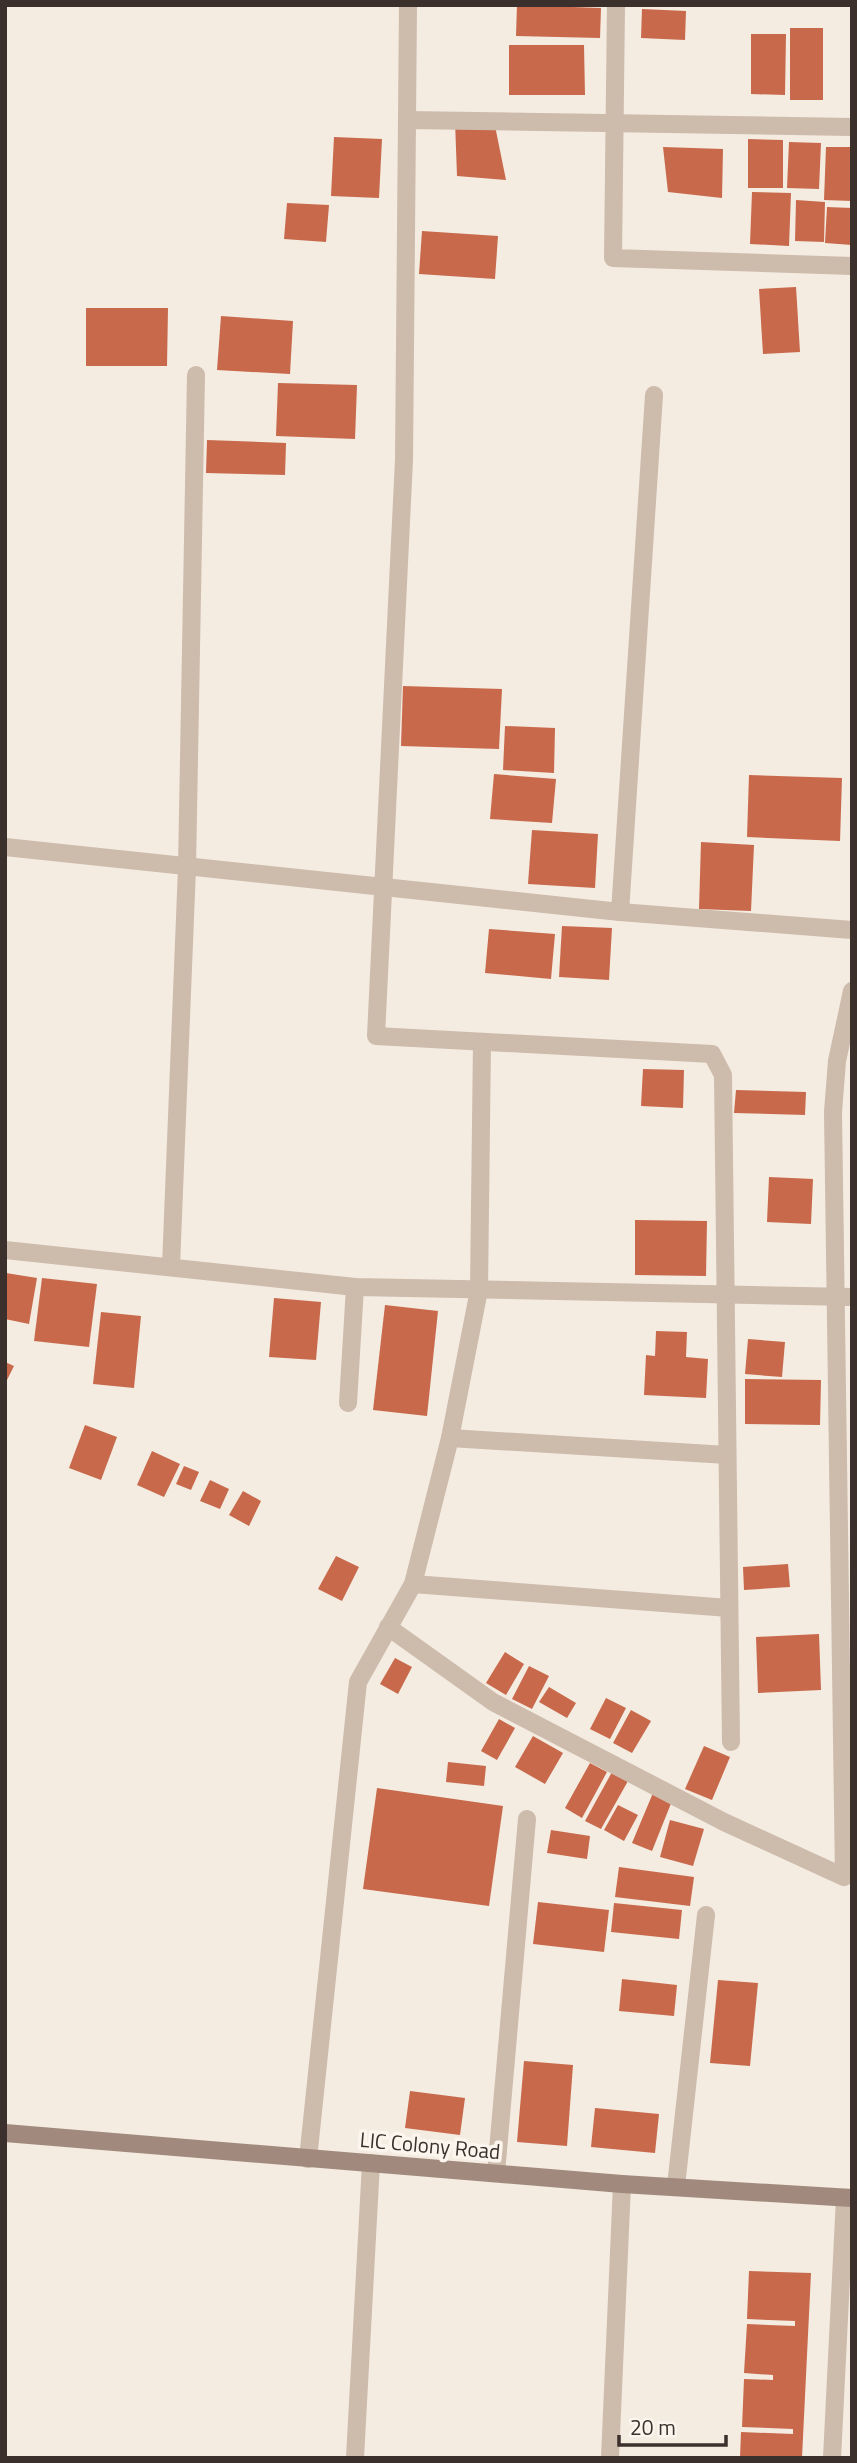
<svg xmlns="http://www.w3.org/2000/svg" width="857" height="2463" font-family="'Titillium Web',sans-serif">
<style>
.building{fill:#c8694b}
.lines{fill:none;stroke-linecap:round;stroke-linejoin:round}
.street{stroke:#cdbbac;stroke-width:18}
.secondary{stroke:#a18a7d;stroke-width:18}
.labels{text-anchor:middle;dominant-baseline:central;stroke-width:7;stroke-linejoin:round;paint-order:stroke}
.street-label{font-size:21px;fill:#3b302b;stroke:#fbf5ee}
</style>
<rect width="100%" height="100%" fill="#f4ebe1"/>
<g class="building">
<polygon points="517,5 601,8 600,38 516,36"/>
<polygon points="642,9 686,11 685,40 641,38"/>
<rect x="790" y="28" width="33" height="72"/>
<polygon points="751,34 786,34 785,95 751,94"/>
<polygon points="509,45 584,45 585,95 509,95"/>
<polygon points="455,121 494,121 506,180 457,176"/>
<polygon points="334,137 382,139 379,198 331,196"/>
<polygon points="748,139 783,140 783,188 748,188"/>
<polygon points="789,142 821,143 819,189 787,188"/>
<polygon points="663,147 723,149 722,198 668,192"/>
<polygon points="826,147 852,147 852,201 824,200"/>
<polygon points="752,192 791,193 789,246 750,244"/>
<polygon points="796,200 825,202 824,242 795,241"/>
<polygon points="287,203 329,205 326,242 284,239"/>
<polygon points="827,207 852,208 852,245 825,243"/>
<polygon points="422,231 498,236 495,279 419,274"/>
<polygon points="796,287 800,352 763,354 759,289"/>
<polygon points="86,308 168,308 167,366 86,366"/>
<polygon points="221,316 293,321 290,374 217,370"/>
<polygon points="278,383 357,385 355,439 276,436"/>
<polygon points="207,440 286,443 285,475 206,473"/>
<polygon points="403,686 502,689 499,749 401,746"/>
<polygon points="505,726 555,728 554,773 503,770"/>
<polygon points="494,774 556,779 552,823 490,819"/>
<polygon points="749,775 842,778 840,841 747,837"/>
<polygon points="532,830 598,834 595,888 528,884"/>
<polygon points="701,842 754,845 751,911 699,909"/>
<polygon points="562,926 612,928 609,980 559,977"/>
<polygon points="489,929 555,934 551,979 485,973"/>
<polygon points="643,1069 684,1070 683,1108 641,1106"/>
<polygon points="736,1090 806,1092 805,1115 734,1113"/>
<polygon points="769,1177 813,1179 811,1224 767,1222"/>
<polygon points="635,1220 707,1221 706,1276 635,1275"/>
<polygon points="6,1273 37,1278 29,1324 5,1319"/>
<polygon points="42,1278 97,1284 89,1347 34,1341"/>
<polygon points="274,1298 321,1302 316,1360 269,1357"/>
<polygon points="385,1305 438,1311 427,1416 373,1410"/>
<polygon points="101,1312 141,1316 134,1388 93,1384"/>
<polygon points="656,1331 687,1332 686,1357 708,1359 706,1398 644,1395 646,1355 655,1356"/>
<polygon points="748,1339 785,1342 782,1377 745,1374"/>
<polygon points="5,1362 14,1366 5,1384"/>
<polygon points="745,1379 821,1380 820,1425 745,1424"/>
<polygon points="85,1425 117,1437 101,1480 69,1468"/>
<polygon points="152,1451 180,1464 164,1497 137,1485"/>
<polygon points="184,1466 199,1472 191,1490 176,1484"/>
<polygon points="210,1480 229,1489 220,1509 200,1501"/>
<polygon points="243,1491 261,1501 249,1526 229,1515"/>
<polygon points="336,1556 359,1567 342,1601 318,1589"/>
<polygon points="788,1564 790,1587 744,1590 743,1567"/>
<polygon points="819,1634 821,1690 758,1693 756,1637"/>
<polygon points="505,1652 524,1664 506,1695 486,1683"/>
<polygon points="395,1658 412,1667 398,1694 380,1684"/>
<polygon points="529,1666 549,1676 532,1709 512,1699"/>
<polygon points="549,1687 576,1703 567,1718 539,1702"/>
<polygon points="606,1698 626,1708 610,1739 590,1729"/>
<polygon points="631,1710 651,1721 632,1753 613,1743"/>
<polygon points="499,1719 515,1728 497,1760 481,1751"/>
<polygon points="533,1736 563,1753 545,1784 515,1767"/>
<polygon points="704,1746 730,1757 712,1800 685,1789"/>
<polygon points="448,1762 486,1766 484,1786 446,1782"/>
<polygon points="590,1763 607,1772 582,1818 565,1808"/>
<polygon points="612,1772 628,1781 601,1829 585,1821"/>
<polygon points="377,1788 503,1806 489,1906 363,1889"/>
<polygon points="653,1793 672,1801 652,1851 632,1843"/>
<polygon points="618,1805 638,1815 624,1841 604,1830"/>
<polygon points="670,1820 704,1829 693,1866 660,1857"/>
<polygon points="551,1830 590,1836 587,1859 547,1853"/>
<polygon points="619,1867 694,1877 690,1906 615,1897"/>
<polygon points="538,1902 609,1910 604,1952 533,1944"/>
<polygon points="614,1903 682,1910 679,1939 611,1932"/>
<polygon points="622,1979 677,1985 674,2016 619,2011"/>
<polygon points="718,1980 758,1983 750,2066 710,2063"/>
<polygon points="524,2061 573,2065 567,2146 517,2142"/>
<polygon points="410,2091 465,2098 460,2135 405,2128"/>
<polygon points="595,2108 659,2114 655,2153 591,2147"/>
<polygon points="749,2271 811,2273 802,2458 740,2458 741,2432 793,2434 793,2429 742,2427 744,2379 773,2380 773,2375 744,2373 747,2324 795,2326 795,2321 747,2319"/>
</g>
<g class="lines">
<g class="street">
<polyline points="408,5 404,460 376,1036 712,1054 723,1075 731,1742"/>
<polyline points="616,5 613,258 852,266"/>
<polyline points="408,120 852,127"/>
<polyline points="5,847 620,912 852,930"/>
<polyline points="620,912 654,395"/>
<polyline points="5,1250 355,1287 852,1297"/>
<polyline points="171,1266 187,868 196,375"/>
<polyline points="348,1403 355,1287"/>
<polyline points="450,1438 727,1455"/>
<polyline points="413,1584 729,1608"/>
<polyline points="388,1627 493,1702 724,1822 844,1877 833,1112 837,1061 852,991"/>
<polyline points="308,2159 358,1682 413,1584 450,1438 479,1290 482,1042"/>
<polyline points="496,2173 527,1819"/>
<polyline points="676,2186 706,1915"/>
<polyline points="355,2458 371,2163"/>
<polyline points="610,2458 622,2184"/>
<polyline points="832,2458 845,2198"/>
</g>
<polyline class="secondary" points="5,2133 622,2184 852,2198"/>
</g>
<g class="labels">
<g class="street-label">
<text transform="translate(430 2145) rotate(5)">LIC Colony Road</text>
</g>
</g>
<rect width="857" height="2463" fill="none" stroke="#3b302b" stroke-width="14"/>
<path d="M619 2435v10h107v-10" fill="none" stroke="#3b302b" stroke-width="3.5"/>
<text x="630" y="2435" font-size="21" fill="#3b302b" stroke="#fbf5ee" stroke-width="5" paint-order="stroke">20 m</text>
</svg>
